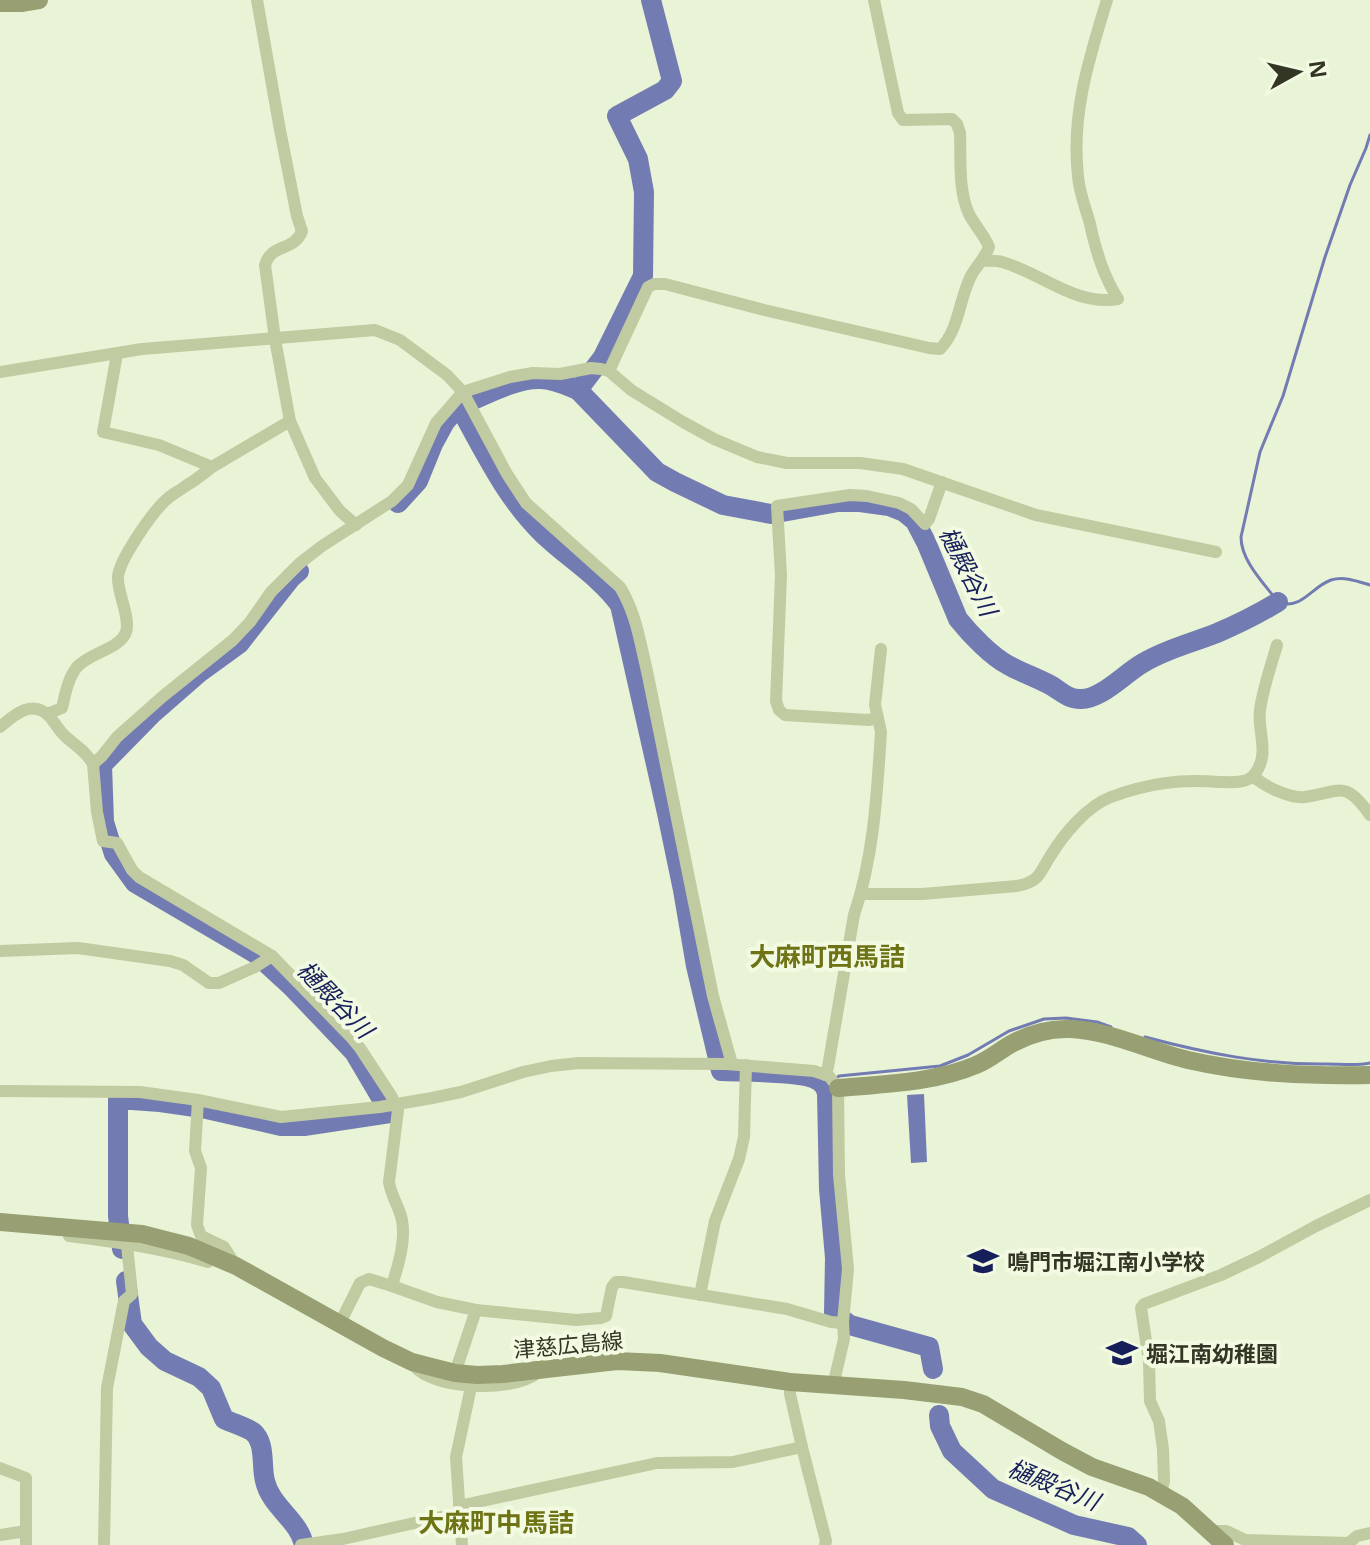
<svg xmlns="http://www.w3.org/2000/svg" width="1370" height="1545" font-family="'Noto Sans','Noto Sans JP',sans-serif">
<style>
.water{fill:#737cb2}
.lines{fill:none;stroke-linecap:round;stroke-linejoin:round}
.stream{stroke:#737cb2;stroke-width:3}
.river{stroke:#737cb2;stroke-width:20}
.street{stroke:#c0cba1;stroke-width:12}
.secondary{stroke:#979f73;stroke-width:18}
.labels{text-anchor:middle;dominant-baseline:central;stroke-width:8;stroke-linejoin:round;paint-order:stroke}
.poi-label{font-size:22px;font-weight:bold;fill:#333525;stroke:#f2fae2;text-anchor:start}
.street-label{font-size:22px;fill:#333525;stroke:#f2fae2}
.water-label{font-size:24px;font-style:italic;fill:#171f5a;stroke:#f2fae2}
.quarter-label{font-size:26px;font-weight:bold;fill:#6e7316;stroke:#f2fae2}
</style>
<rect width="100%" height="100%" fill="#e9f3d6"/>
<polygon class="water" points="924,1094 927,1162 911,1163 907,1095"/>
<g class="lines">
<g class="stream">
<path d="M1370 135 1366 148 1350 185 1325 257 1283 396 1260 452 1241 537C1241 561 1264 583 1278 602 1301 611 1311 587 1331 580 1344 576 1357 581 1370 585"/>
<path d="M1145 1037C1205 1053 1264 1065 1327 1064 1341 1064 1356 1066 1370 1063"/>
<polyline points="835,1079 839,1076 940,1066 968,1055 1009,1031 1044,1019 1066,1018 1097,1022 1111,1027"/>
</g>
<g class="river">
<path d="M651 0 672 81 665 90 617 116 638 159 644 192 643 276 603 357 578 390 657 472 675 482 723 505 771 514 838 502H860L889 506 904 512 915 521 926 542 958 619C970 634 991 656 1008 665 1022 673 1038 678 1052 686 1062 692 1068 699 1080 699 1101 700 1125 673 1143 663 1166 649 1192 643 1217 633 1238 624 1258 614 1278 602"/>
<path d="M578 390C566 385 553 379 540 379 515 378 482 397 459 406 484 451 506 498 543 534 568 558 600 577 620 605L667 813 683 890 696 966 721 1071C741 1072 800 1071 815 1079 822 1082 825 1086 827 1093L829 1189 835 1258 834 1313 850 1325 929 1347 933 1369"/>
<polyline points="398,503 418,481 433,444 445,422 459,406"/>
<polyline points="122,1249 118,1216 118,1099 160,1102 202,1108 281,1126 304,1126 390,1113 354,1052 291,986 256,954 135,883 114,854 104,822 102,765 152,714 199,673 239,644 291,578 299,571"/>
<path d="M126 1281 132 1324 149 1347 165 1361 199 1377 211 1388 224 1419C232 1423 246 1427 253 1432 266 1443 261 1466 265 1481 271 1507 299 1520 304 1545"/>
<polyline points="939,1415 940,1426 952,1451 993,1489 1074,1525 1128,1537 1137,1545"/>
</g>
<g class="street">
<path d="M257 0 280 130 297 216 302 231C294 252 271 243 265 265L275 339 290 421 315 478 340 511 356 525"/>
<path d="M983 261C989 261 996 260 1002 262 1042 273 1074 306 1118 299 1103 275 1096 251 1090 224 1086 209 1079 192 1078 176 1071 114 1089 59 1107 0"/>
<path d="M609 371 648 287 654 284H665L764 310 929 348 940 349C960 329 959 297 972 274 978 264 985 258 989 247 984 234 975 226 969 214 958 191 961 158 960 133L957 124 952 119 903 120 898 113 874 0"/>
<path d="M0 372 142 349 375 330 400 340 447 375 463 392 507 474 526 503 620 587C636 613 640 642 647 671L713 996 732 1064"/>
<polyline points="212,467 290,421"/>
<polyline points="881,649 875,705 878,718 868,720 785,715 779,710 776,701 781,575 777,506 850,495 867,496 899,503 911,509 925,524 929,519 942,482"/>
<path d="M47 714 62 708C65 695 68 678 77 667 89 653 120 649 126 632 131 618 117 593 118 577 119 560 153 511 167 499 172 494 181 490 187 485 196 480 204 473 212 467L159 445 103 432 117 354"/>
<path d="M0 727C14 715 33 698 50 717 55 723 59 731 66 737 76 746 87 752 93 764"/>
<path d="M1253 776C1264 786 1290 799 1305 797 1340 792 1345 779 1370 815"/>
<path d="M861 894H922L1017 886C1041 881 1039 873 1051 855 1064 834 1087 806 1111 797 1149 783 1180 779 1219 782 1230 782 1246 784 1254 775 1271 754 1257 732 1260 710 1263 688 1271 666 1277 645"/>
<path d="M0 951 78 948 170 961 183 965 209 983H219L255 967 272 956 350 1036 360 1048 392 1097 394 1105 398 1110 389 1182C391 1196 399 1206 402 1220 406 1242 398 1265 392 1286L369 1279 360 1283 340 1323"/>
<polyline points="272,956 139,877 132,870 117,843 103,841 97,812 93,764 102,756 117,737 162,697 233,640 250,622 271,592 300,563 322,546 392,501 408,485 436,423 463,392 510,377 533,373 560,374 591,368 601,369 609,371 631,390 683,422 714,439 757,457 787,463 860,463 903,469 1036,515 1216,552"/>
<path d="M825 1075 828 1067 854 915C874 856 877 793 881 732L878 718"/>
<polyline points="0,1091 140,1092 198,1100 281,1117 380,1107 432,1098 461,1092 523,1072 551,1066 579,1063 726,1064 814,1071 829,1076 838,1088 839,1175 848,1269 843,1322 844,1339 833,1386"/>
<polyline points="198,1100 195,1151 201,1168 197,1225 201,1236 224,1247 236,1266"/>
<path d="M69 1236C116 1242 163 1248 208 1262"/>
<polyline points="392,1286 437,1302 476,1310 576,1320 601,1318 606,1316 612,1287 616,1282 623,1282 787,1309 831,1322 843,1323"/>
<polyline points="700,1295 715,1221 739,1159 744,1137 746,1065"/>
<path d="M414 1366C434 1390 512 1392 536 1374"/>
<polyline points="455,1373 476,1310"/>
<polyline points="790,1382 790,1394 802,1447 826,1541 825,1545"/>
<polyline points="0,1468 26,1478 26,1531"/>
<polyline points="1161,1494 1164,1481 1163,1449 1159,1421 1150,1401 1149,1361 1141,1308 1144,1304 1221,1275 1259,1257 1316,1226 1370,1200"/>
<polyline points="459,1506 657,1463 733,1462 802,1447"/>
<polyline points="1212,1531 1226,1531 1245,1540 1349,1543 1357,1536 1370,1533"/>
<polyline points="0,1535 26,1531 26,1545"/>
<polyline points="104,1545 107,1388 124,1301 132,1294 127,1245"/>
<polyline points="301,1545 343,1539 459,1513"/>
<polyline points="462,1545 456,1457 471,1387"/>
</g>
<g class="secondary">
<polyline points="0,3 21,3 39,0"/>
<path d="M838 1088C883 1084 934 1083 976 1065 989 1060 1000 1050 1013 1043 1030 1034 1051 1028 1071 1029 1111 1031 1150 1051 1188 1060 1249 1074 1308 1076 1370 1075"/>
<polyline points="0,1222 142,1234 189,1246 236,1266 383,1348 412,1362 455,1373 477,1375 503,1374 617,1361 660,1363 790,1382 904,1390 962,1397 983,1404 1062,1451 1092,1467 1149,1487 1161,1494 1182,1506 1225,1545"/>
</g>
</g>
<defs>
<symbol id="school-bare" viewBox="-9 -9 18 18"><path d="M0-5L7-2L0 1L-7-2ZM-4 1L0 2.5L4 1V4Q0 6-4 4Z" fill="#171f5a" stroke="#f2fae2" stroke-width="2.5" paint-order="stroke"/></symbol>
</defs>
<g fill-rule="evenodd">
<use href="#school-bare" x="961" y="1239" width="44" height="44"/>
<use href="#school-bare" x="1100" y="1331" width="44" height="44"/>
</g>
<g class="labels">
<g class="poi-label">
<text x="1007" y="1261">鳴門市堀江南小学校</text>
<text x="1146" y="1353">堀江南幼稚園</text>
</g>
<g class="street-label">
<text transform="translate(568 1344) rotate(-5)">津慈広島線</text>
</g>
<g class="water-label">
<text transform="translate(969 571) rotate(63)">樋殿谷川</text>
<text transform="translate(336 999) rotate(46)">樋殿谷川</text>
<text transform="translate(1054 1484) rotate(22)">樋殿谷川</text>
</g>
<g class="quarter-label">
<text x="827" y="956">大麻町西馬詰</text>
<text x="496" y="1522">大麻町中馬詰</text>
</g>
</g>
<g transform="translate(1298 72) rotate(82)" stroke="#f2fae2" stroke-width="6" paint-order="stroke">
<path d="M0-6L14 30L0 20L-14 30Z" fill="#333525"/>
<text y="-12" font-size="22" font-weight="bold" text-anchor="middle" fill="#333525">N</text>
</g>
</svg>
